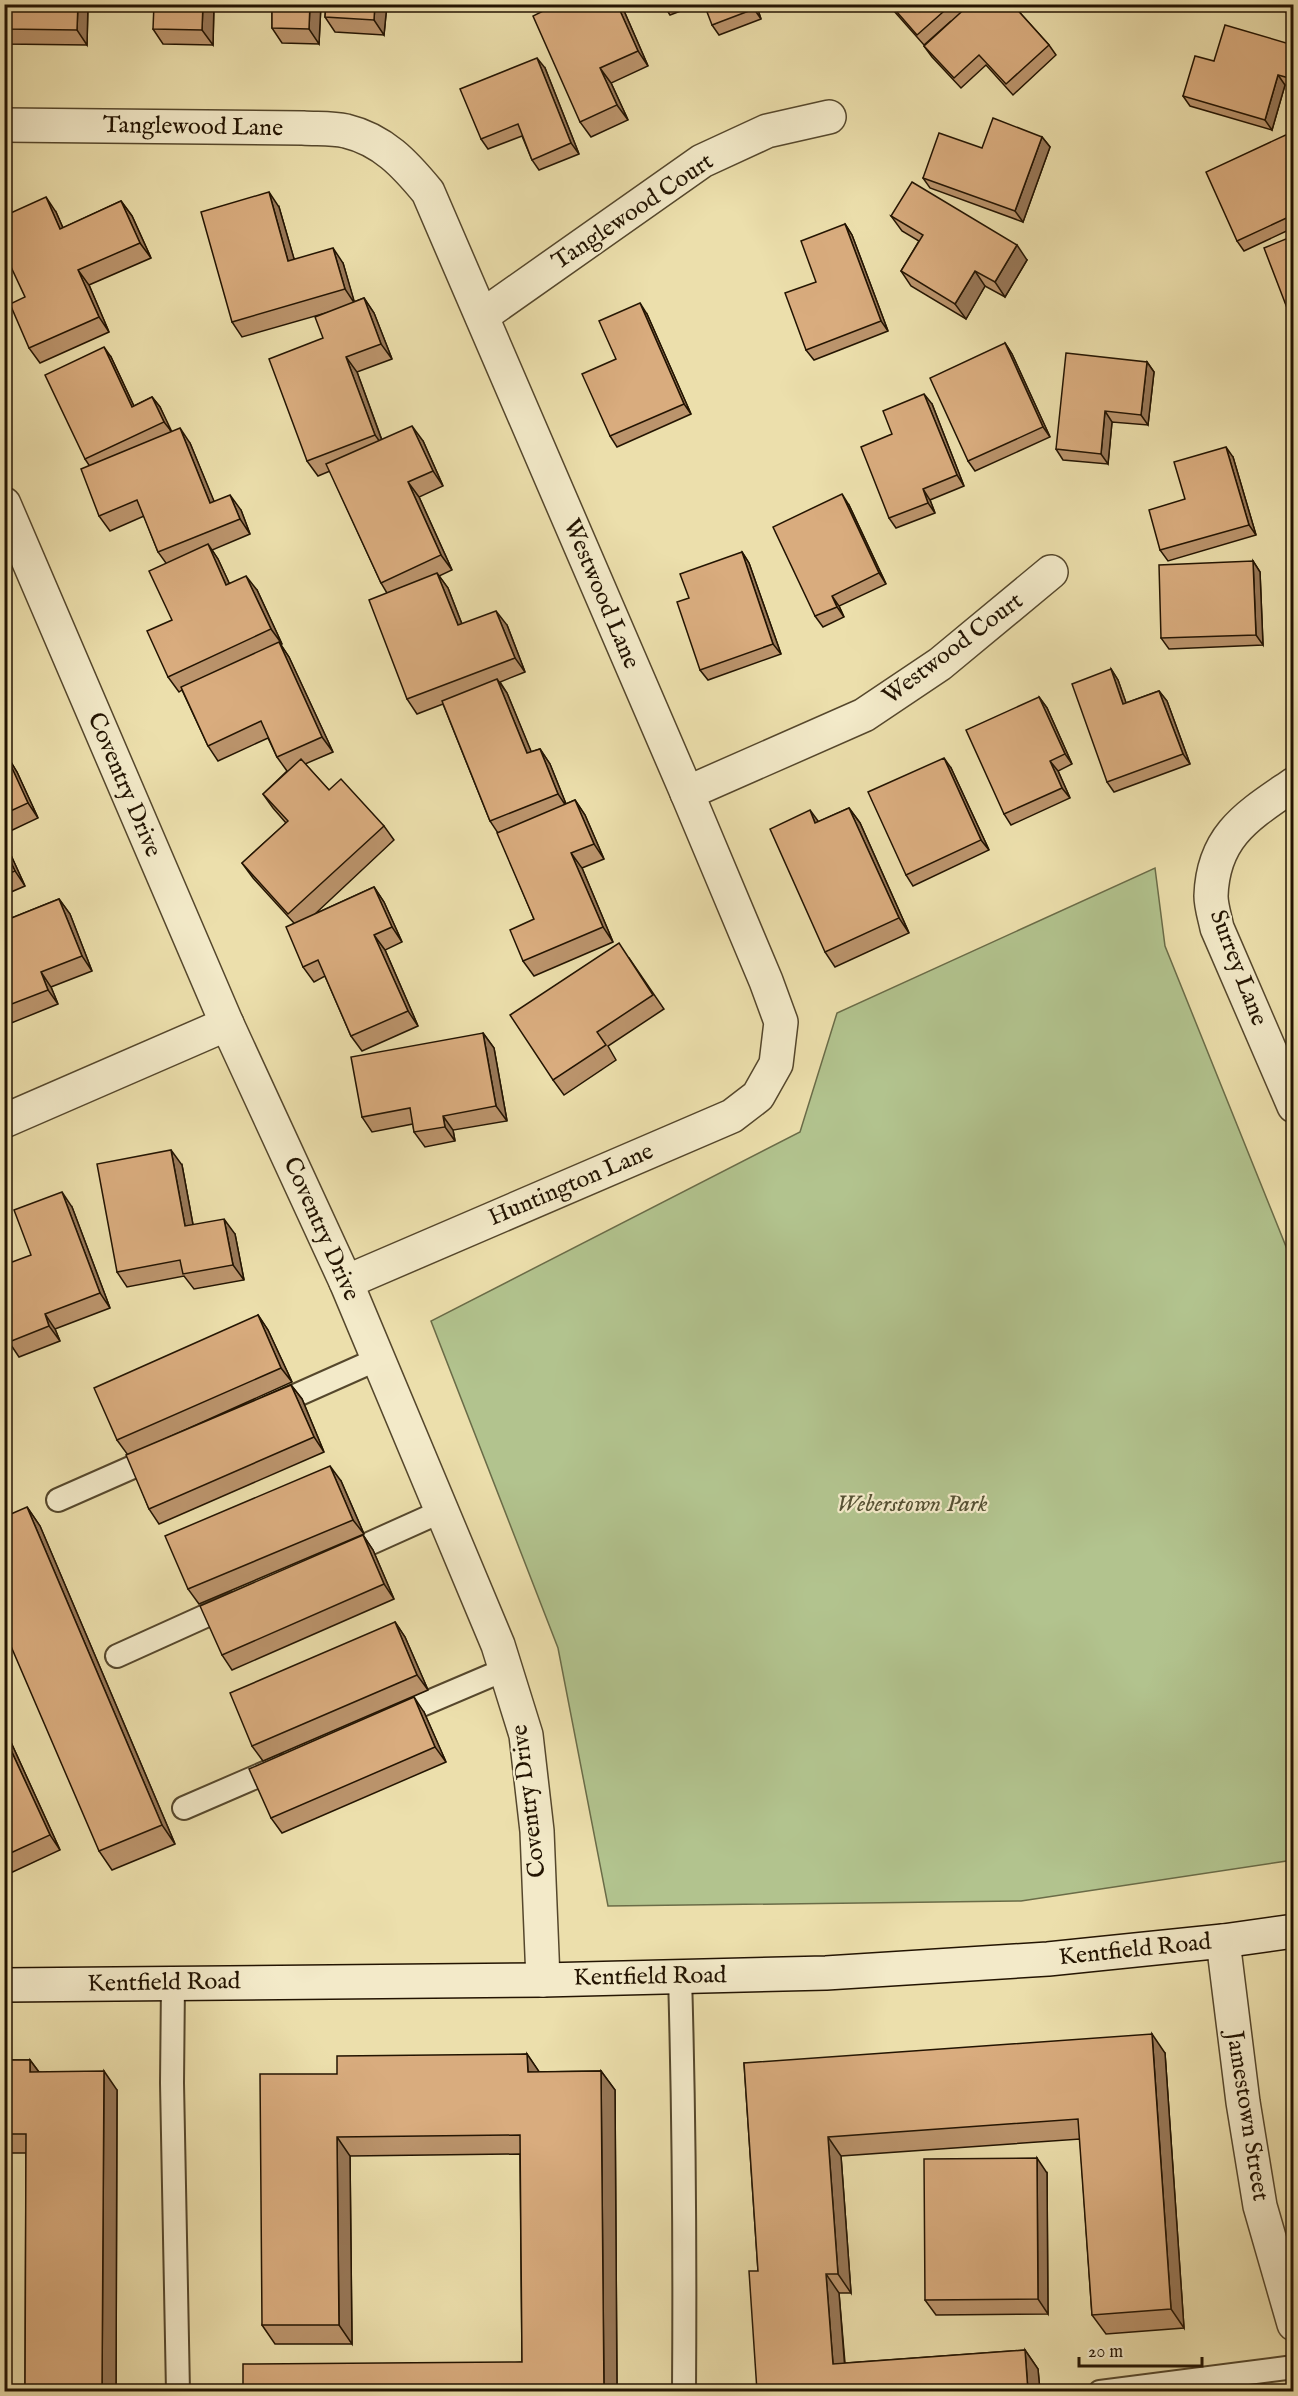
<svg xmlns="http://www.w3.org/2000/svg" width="1298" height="2396" font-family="'IM FELL English',serif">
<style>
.green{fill:#b2c38e;stroke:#6a6c48;stroke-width:1.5}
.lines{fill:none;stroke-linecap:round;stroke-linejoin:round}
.lane-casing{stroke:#55472c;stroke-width:26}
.street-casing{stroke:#55472c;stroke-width:36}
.secondary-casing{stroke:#231402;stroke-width:36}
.lane{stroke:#f3eac9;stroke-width:22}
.street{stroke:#f3eac9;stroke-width:33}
.secondary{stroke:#f3eac9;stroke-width:33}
.wall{fill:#bb946c;stroke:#231402;stroke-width:1.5}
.shaded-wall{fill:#987858;stroke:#231402;stroke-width:1.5}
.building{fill:#d9ac7e;stroke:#231402;stroke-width:1.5}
.labels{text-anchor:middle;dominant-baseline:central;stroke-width:4.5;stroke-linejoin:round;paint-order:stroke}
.street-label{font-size:24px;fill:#231402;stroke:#f3eac9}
.park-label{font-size:24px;font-style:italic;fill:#555133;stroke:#f3eac9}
</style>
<rect width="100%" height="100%" fill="#ecdfac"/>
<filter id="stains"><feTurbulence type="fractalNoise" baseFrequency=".00333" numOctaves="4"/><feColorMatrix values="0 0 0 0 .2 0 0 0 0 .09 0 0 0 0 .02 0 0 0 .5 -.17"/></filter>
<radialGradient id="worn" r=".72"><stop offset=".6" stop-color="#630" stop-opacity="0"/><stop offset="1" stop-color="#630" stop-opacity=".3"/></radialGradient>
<polygon class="green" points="1155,868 1165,946 1293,1264 1293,1860 1021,1901 608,1906 558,1648 431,1321 800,1132 837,1013"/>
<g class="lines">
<defs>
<g id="lane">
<polyline points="270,1407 378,1359"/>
<polyline points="58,1500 160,1455"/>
<polyline points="342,1556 442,1511"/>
<polyline points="117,1656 232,1604"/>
<polyline points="391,1718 506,1669"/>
<polyline points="184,1808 281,1766"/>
<path d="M680 1976C684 2115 685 2253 684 2392"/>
<polyline points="173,1983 172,2083 178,2392"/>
<polyline points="1100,2392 1294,2367"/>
</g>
<g id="street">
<path d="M4 125 303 128C317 129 332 128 346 131 383 140 405 164 428 192L687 793 766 981 781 1022 776 1064 758 1096 732 1116 346 1282"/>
<polyline points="482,316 702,161 767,131 829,117"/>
<polyline points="4,504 227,1024 346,1282 498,1645 526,1735 537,1831 543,1980"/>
<path d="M1294 784C1249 815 1213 835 1211 896 1211 906 1215 918 1217 928L1294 1106"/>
<polyline points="687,793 864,715 940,664 1051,572"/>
<polyline points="4,1121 227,1024"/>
<polyline points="1223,1941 1243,2102 1260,2206 1294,2324"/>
</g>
<polyline id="secondary" points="4,1985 543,1980 826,1973 1048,1959 1223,1941 1294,1931"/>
</defs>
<use href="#lane" class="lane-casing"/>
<use href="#street" class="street-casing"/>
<use href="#secondary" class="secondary-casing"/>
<use href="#lane" class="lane"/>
<use href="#street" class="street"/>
<use href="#secondary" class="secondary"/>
</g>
<g class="wall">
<polygon points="4,4 88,4 87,45 4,44"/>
<polygon points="214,4 213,45 163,44 153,29"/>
<polygon points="220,4 321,4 319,44 282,43 272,28 272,10 222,8"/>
<polygon points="326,4 387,4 384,35 335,32 325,17"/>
<polygon points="557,4 621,4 648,66 611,83 628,120 591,137 580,122"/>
<polygon points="663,4 699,4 670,15"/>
<polygon points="756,4 761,19 719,35 712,25"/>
<polygon points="890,4 1012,4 1049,45 1056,55 1013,95 986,65 961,88 932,57 924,46 951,21 924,45 894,11"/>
<polygon points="1277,4 1293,4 1293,19"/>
<polygon points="1293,45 1293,87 1285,85 1272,130 1190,106 1183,96 1214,61"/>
<polygon points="545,68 579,154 539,170 532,160 522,136 488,149 481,139"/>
<polygon points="1042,137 1050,147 1023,222 930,188 923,178 982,148"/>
<polygon points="1293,137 1293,228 1244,251 1237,241"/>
<polygon points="121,201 132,216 151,258 89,285 109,332 40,363 29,348 25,297 56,212 63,228"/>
<polygon points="279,207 294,259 343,263 354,302 364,298 374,313 392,359 357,372 382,440 423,441 443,486 419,497 452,570 439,576 448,588 462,624 507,625 525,672 500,682 507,693 531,752 540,749 550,764 566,804 575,800 585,815 604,859 582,868 613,942 534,976 523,961 534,919 498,833 490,821 443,704 417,714 407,699 387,593 381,583 330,471 318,476 307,461 323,338 329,312 242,337 232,322"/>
<polygon points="891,216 1027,260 1005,297 985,286 966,319 911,286 901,271 919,241 902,231"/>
<polygon points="845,224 852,235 888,331 814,360 806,350 816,282"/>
<polygon points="647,314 691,414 617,447 610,436 616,359"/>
<polygon points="1005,343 1012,354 1050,437 975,471 968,461"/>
<polygon points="111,357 134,406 152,397 160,407 171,432 190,443 214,502 241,510 250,534 212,550 218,559 229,583 257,590 282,644 281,645 289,657 333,752 305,764 329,790 384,826 394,840 315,914 374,887 384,902 402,942 385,950 418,1026 362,1051 351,1036 325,976 314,982 303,967 294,923 253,878 242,863 286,823 273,808 263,794 287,771 277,757 268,738 218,761 208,746 182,690 179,692 168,677 172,620 166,563 158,552 144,516 110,531 99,516 89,465 85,459"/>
<polygon points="1147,362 1154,372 1148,425 1112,422 1108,464 1063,460 1056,449"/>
<polygon points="932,404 964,486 930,500 935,513 896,528 889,518 892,434"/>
<polygon points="1233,457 1256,535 1168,561 1160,550 1185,499"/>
<polygon points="849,505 886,584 839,606 844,617 823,627 815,616"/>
<polygon points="742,552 749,563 781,654 708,680 700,670"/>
<polygon points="1253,561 1260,572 1263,645 1169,649 1161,638"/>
<polygon points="1111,669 1118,680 1126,703 1159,691 1167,701 1190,764 1114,792 1107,782"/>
<polygon points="1039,697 1047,708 1072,764 1058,771 1070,798 1011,825 1004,814"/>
<polygon points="4,746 12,764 17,772 38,818 4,834"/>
<polygon points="951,768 989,850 913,886 906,875"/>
<polygon points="849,808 860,823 909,933 835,967 825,952 818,822"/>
<polygon points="4,840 25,886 4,895"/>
<polygon points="59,899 70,914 92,971 51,987 58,1004 4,1026 4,921"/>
<polygon points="629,958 664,1009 608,1046 616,1060 564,1095 553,1080"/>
<polygon points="483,1033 494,1048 507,1121 453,1130 455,1141 425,1147 414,1132 413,1124 372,1132 362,1117"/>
<polygon points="182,1165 193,1225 235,1234 244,1280 194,1289 184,1276 127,1287 117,1272"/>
<polygon points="72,1207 110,1308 55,1329 60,1341 19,1357 9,1342 31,1255"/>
<polygon points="258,1315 268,1330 292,1382 147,1447 291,1385 302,1399 324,1452 159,1524 149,1509 128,1455 117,1440"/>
<polygon points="341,1481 364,1534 199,1604 188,1589"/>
<polygon points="27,1507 40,1526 175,1844 112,1870 99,1851"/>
<polygon points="363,1535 373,1550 394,1599 232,1670 222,1655"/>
<polygon points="395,1622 405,1637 428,1690 263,1761 252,1746"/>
<polygon points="424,1712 446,1762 282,1833 271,1818"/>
<polygon points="4,1727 60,1850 4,1876"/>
<polygon points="1165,2053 1184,2328 1106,2334 1092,2315 1080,2139 841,2156 851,2293 839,2293 845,2363 1025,2350 1038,2369 1040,2391 757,2391 758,2271 744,2063"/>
<polygon points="527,2054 539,2072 601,2071 615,2090 617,2391 243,2391 522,2362 520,2154 350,2156 352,2344 275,2344 262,2325 337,2074"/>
<polygon points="4,2060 30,2060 39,2072 117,2090 116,2391 25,2391 26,2153 4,2153"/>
<polygon points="1047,2173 1048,2314 936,2315 925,2300"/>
</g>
<g class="shaded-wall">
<polygon points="78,4 88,4 87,45 77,30"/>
<polygon points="203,4 214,4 213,45 202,30"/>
<polygon points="310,4 321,4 319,44 309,29"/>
<polygon points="375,4 387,4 384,35 374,20"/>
<polygon points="617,4 621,4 648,66 638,51"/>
<polygon points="752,4 756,4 761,19 754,9"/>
<polygon points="537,58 545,68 579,154 571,143"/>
<polygon points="1293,61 1293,84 1289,78"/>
<polygon points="600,68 611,83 628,120 617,105"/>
<polygon points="1278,75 1285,85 1272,130 1265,120"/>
<polygon points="1042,137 1050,147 1023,222 1015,211"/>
<polygon points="269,192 279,207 299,276 288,261"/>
<polygon points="46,197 56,212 70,244 60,229"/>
<polygon points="121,201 132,216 151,258 140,243"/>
<polygon points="845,224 852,235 888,331 881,321"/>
<polygon points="1017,245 1027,260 1005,297 995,282"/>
<polygon points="333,248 343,263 355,304 345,289"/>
<polygon points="78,270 89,285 109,332 99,317"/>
<polygon points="975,271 985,286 966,319 955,304"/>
<polygon points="364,298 374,313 392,359 381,344"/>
<polygon points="640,303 647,314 691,414 684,404"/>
<polygon points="1005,343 1012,354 1050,437 1043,427"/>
<polygon points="104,347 111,357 139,417 132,407"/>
<polygon points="346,357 357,372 385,449 375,435"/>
<polygon points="1147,362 1154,372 1148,425 1141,415"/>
<polygon points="924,394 932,404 964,486 957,475"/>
<polygon points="152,397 160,407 172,432 164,422"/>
<polygon points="1105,411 1112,422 1108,464 1101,454"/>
<polygon points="412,426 423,441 443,486 433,471"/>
<polygon points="180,428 190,443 221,518 210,503"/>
<polygon points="1226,447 1233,457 1256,535 1249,525"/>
<polygon points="408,482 419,497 452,570 441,555"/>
<polygon points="923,489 930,500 935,513 928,503"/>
<polygon points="842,494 849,505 886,584 879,573"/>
<polygon points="230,495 241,510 250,534 240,519"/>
<polygon points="208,544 218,559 237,600 226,585"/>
<polygon points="742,552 749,563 781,654 773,644"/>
<polygon points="1253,561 1260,572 1263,645 1256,635"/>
<polygon points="437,573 448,588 468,640 458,625"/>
<polygon points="246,576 257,590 282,644 271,629"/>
<polygon points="832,596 839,606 844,617 837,607"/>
<polygon points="496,611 507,625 525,672 515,658"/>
<polygon points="279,642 289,657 333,752 322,737"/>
<polygon points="1111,669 1118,680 1130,714 1123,704"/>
<polygon points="497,679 507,693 538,768 527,753"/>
<polygon points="1159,691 1167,701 1190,764 1183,754"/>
<polygon points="1039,697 1047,708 1072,764 1065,754"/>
<polygon points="4,746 12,764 17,772 38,818 28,803 8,761 4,755"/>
<polygon points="540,749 550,764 568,809 558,794"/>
<polygon points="944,758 951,768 989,850 981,840"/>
<polygon points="1050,761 1058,771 1070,798 1062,788"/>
<polygon points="575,800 585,815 604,859 594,844"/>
<polygon points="849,808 860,823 909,933 899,918"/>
<polygon points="810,810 821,825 815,823"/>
<polygon points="4,840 25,886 15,871 4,848"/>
<polygon points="571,853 582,868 613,942 603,927"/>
<polygon points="374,887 384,902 402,942 392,927"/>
<polygon points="59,899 70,914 92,971 82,956"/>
<polygon points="374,935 385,950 418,1026 408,1011"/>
<polygon points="41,972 51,987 58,1004 48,990"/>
<polygon points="483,1033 494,1048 507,1121 496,1106"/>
<polygon points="443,1116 453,1130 455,1141 445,1127"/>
<polygon points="171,1150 182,1165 196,1241 185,1226"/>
<polygon points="62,1192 72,1207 110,1308 100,1293"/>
<polygon points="224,1219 235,1234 244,1280 233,1265"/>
<polygon points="45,1314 55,1329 60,1341 49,1326"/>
<polygon points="258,1315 268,1330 292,1382 281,1368"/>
<polygon points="291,1385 302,1399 324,1452 314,1437"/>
<polygon points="330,1466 341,1481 364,1534 353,1520"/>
<polygon points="27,1507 40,1526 175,1844 162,1825"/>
<polygon points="363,1535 373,1550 394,1599 384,1584"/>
<polygon points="395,1622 405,1637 428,1690 417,1675"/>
<polygon points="414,1697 424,1712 446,1762 435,1747"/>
<polygon points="4,1727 60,1850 50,1835 4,1735"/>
<polygon points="1152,2034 1165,2053 1184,2328 1171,2309"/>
<polygon points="527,2054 540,2073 528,2072"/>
<polygon points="30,2060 44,2079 30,2072"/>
<polygon points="104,2071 117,2090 116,2391 102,2391"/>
<polygon points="601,2071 615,2090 617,2391 604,2391"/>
<polygon points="337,2137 350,2156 352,2344 339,2325"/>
<polygon points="828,2137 841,2156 851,2293 838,2274"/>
<polygon points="1037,2158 1047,2173 1048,2314 1038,2299"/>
<polygon points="826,2274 839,2293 846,2383 833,2364"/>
<polygon points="1025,2350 1038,2369 1040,2391 1028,2391"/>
</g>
<g class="building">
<polygon points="4,4 78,4 77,30 4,29"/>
<polygon points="154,4 203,4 202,30 153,29"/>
<polygon points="272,4 310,4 309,29 272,28"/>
<polygon points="326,4 375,4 374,20 325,17"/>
<polygon points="557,4 617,4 638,51 600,68 617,105 580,122 533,16"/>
<polygon points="704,4 752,4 754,9 712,25"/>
<polygon points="890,4 952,4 917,35"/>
<polygon points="970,4 1012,4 1049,45 1006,84 979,55 954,78 924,46"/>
<polygon points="1284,4 1293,4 1293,13"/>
<polygon points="1225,25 1293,45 1293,61 1289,78 1278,75 1265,120 1183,96 1195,56 1214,61"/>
<polygon points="537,58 571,143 532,160 518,124 481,139 460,89"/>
<polygon points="993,118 1042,137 1015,211 923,178 939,133 982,148"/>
<polygon points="1290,133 1293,140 1293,215 1237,241 1206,172"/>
<polygon points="912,182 1017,245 995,282 975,271 955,304 901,271 923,235 891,216"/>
<polygon points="269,192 288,261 333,248 345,289 232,322 201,212"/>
<polygon points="46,197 60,229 121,201 140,243 78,270 99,317 29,348 10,304 25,297 4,252 4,216"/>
<polygon points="845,224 881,321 806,350 785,293 816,282 801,241"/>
<polygon points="1293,236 1293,320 1292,321 1264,248"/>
<polygon points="364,298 381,344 346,357 375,435 307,461 269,359 323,338 315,317"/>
<polygon points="640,303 684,404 610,436 582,374 616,359 599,321"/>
<polygon points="1005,343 1043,427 968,461 930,378"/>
<polygon points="104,347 132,407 152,397 164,422 85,459 45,375"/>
<polygon points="1066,353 1147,362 1141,415 1105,411 1101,454 1056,449"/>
<polygon points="924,394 957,475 923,489 928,503 889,518 861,447 892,434 883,411"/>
<polygon points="412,426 433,471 408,482 441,555 381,583 326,464"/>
<polygon points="180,428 210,503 230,495 240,519 158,552 137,500 99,516 81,469"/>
<polygon points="1226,447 1249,525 1160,550 1149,510 1185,499 1174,462"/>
<polygon points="842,494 879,573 832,596 837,607 815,616 773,527"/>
<polygon points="208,544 226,585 246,576 271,629 168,677 147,631 172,620 149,571"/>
<polygon points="742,552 773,644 700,670 677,602 689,598 680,574"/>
<polygon points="1253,561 1256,635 1161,638 1159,565"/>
<polygon points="437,573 458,625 496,611 515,658 407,699 369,600"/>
<polygon points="279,642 322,737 277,757 261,721 208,746 181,687"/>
<polygon points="1111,669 1123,704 1159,691 1183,754 1107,782 1072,684"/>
<polygon points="497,679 527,753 540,749 558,794 490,821 442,701"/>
<polygon points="1039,697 1065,754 1050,761 1062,788 1004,814 966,730"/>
<polygon points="7,757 28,803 4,814 4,758"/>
<polygon points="944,758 981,840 906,875 868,792"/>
<polygon points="301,759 329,790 341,779 384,826 288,914 242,863 288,821 263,794"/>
<polygon points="575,800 594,844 571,853 603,927 523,961 510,930 534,919 497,833"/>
<polygon points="849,808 899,918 825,952 770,829 810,810 815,823"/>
<polygon points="4,848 15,871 4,875"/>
<polygon points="374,887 392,927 374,935 408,1011 351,1036 318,960 303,967 286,927"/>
<polygon points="59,899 82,956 41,972 48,990 4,1007 4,921"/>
<polygon points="619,943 653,995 597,1032 606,1045 553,1080 510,1015"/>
<polygon points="483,1033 496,1106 443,1116 445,1127 414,1132 410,1108 362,1117 351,1057"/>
<polygon points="171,1150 185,1226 224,1219 233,1265 183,1274 180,1260 117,1272 97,1164"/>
<polygon points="62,1192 100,1293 45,1314 49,1326 9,1342 4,1330 4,1265 31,1255 14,1210"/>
<polygon points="258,1315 281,1368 117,1440 94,1388"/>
<polygon points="291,1385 314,1437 149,1509 126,1455"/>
<polygon points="330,1466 353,1520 188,1589 165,1536"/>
<polygon points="27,1507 162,1825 99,1851 4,1630 4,1517"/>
<polygon points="363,1535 384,1584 222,1655 200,1606"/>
<polygon points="395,1622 417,1675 252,1746 230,1693"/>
<polygon points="414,1697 435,1747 271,1818 249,1769"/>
<polygon points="4,1735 50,1835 4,1856"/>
<polygon points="1152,2034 1171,2309 1092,2315 1078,2119 828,2137 838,2274 826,2274 833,2364 1025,2350 1028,2391 757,2391 749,2271 758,2271 744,2063"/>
<polygon points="527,2054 528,2072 601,2071 604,2391 243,2391 243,2364 522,2362 520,2135 337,2137 339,2325 262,2325 260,2074 337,2074 337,2056"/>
<polygon points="4,2060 30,2060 30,2072 104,2071 102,2391 25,2391 26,2134 4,2134"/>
<polygon points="1037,2158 1038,2299 925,2300 924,2159"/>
</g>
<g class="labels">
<g class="street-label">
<text transform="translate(193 127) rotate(1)">Tanglewood Lane</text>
<text transform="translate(633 212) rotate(-34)">Tanglewood Court</text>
<text transform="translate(601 594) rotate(67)">Westwood Lane</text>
<text transform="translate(953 649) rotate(-37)">Westwood Court</text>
<text transform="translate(124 785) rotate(67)">Coventry Drive</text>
<text transform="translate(1238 968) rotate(69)">Surrey Lane</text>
<text transform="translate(571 1185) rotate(-23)">Huntington Lane</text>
<text transform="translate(321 1229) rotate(66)">Coventry Drive</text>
<text transform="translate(529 1801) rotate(-97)">Coventry Drive</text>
<text transform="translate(1135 1950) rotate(-6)">Kentfield Road</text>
<text transform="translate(650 1977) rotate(-1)">Kentfield Road</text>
<text transform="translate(164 1983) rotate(-1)">Kentfield Road</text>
<text transform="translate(1247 2116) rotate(81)">Jamestown Street</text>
</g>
<g class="park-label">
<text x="912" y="1504">Weberstown Park</text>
</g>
</g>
<rect width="1298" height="2396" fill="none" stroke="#ecdfac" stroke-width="24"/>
<rect x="6" y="6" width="1286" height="2384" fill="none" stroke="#231402" stroke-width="3"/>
<rect x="12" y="12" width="1274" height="2372" fill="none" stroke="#231402" stroke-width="1.5"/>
<path d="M1079 2357v9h123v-9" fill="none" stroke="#231402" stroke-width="3"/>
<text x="1088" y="2357" font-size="18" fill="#231402" stroke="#f3eac9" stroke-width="4.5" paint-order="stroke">20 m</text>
<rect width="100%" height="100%" filter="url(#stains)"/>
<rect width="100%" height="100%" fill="url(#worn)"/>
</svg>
